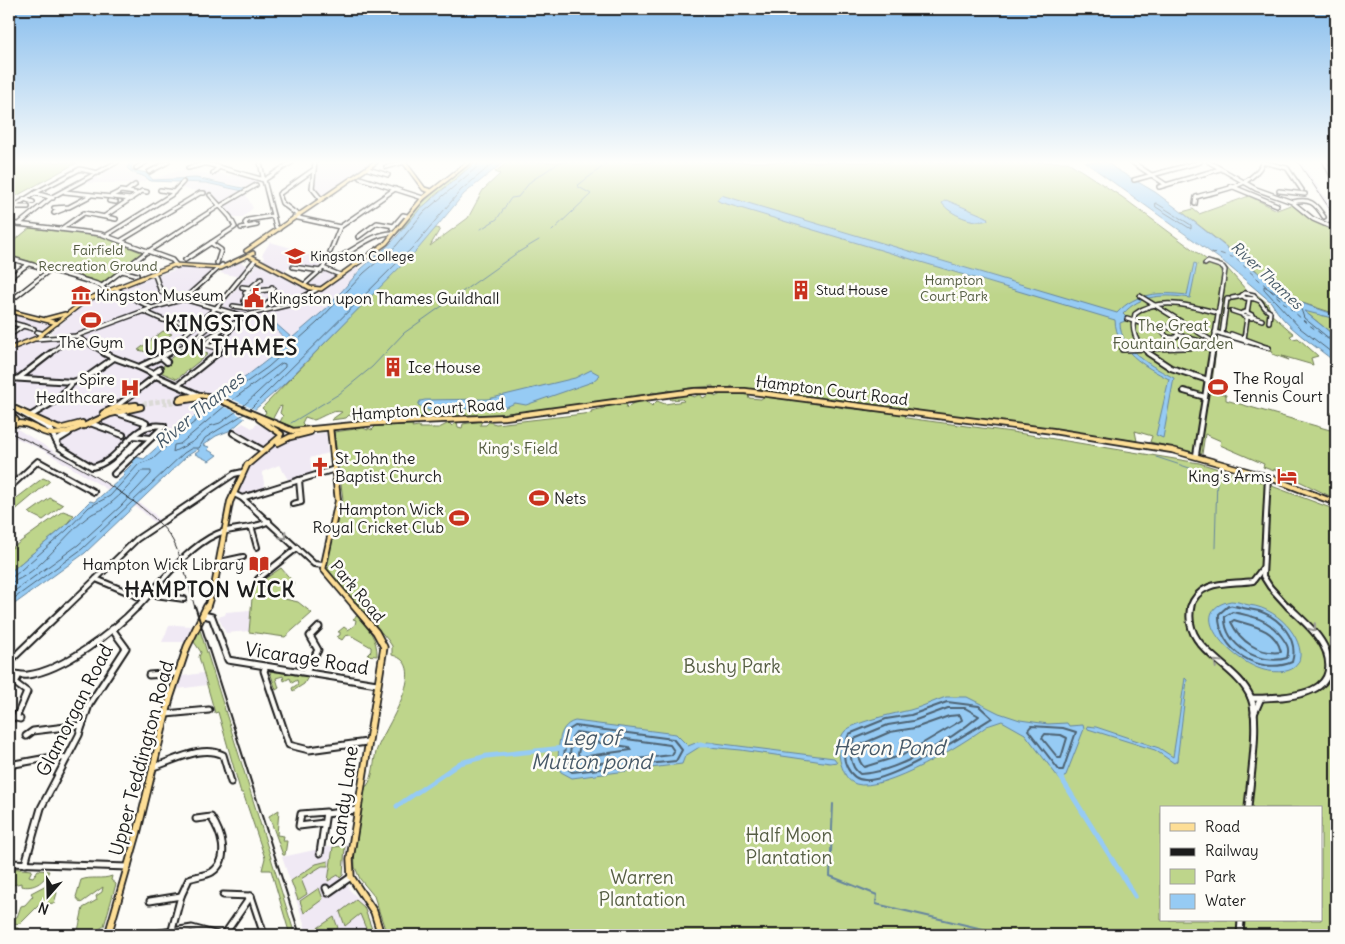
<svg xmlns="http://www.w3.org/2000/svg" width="1345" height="944" font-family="Delius,sans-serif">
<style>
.built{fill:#f0e9f4}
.green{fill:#bed58b;stroke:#6d7854;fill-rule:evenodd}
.water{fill:#96cbf4;stroke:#65859e}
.pier{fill:#fdfcf7}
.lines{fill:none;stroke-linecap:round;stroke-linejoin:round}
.shore-far1{stroke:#4d6272;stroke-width:1}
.shore{stroke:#4d6272;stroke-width:2}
.stream-far1{stroke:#65859e;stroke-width:1}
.stream{stroke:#65859e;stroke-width:2}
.canal{stroke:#96cbf4;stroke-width:5}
.ferry{stroke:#475968;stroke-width:1;stroke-dasharray:5 4;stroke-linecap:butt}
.major-tunnel{stroke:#dbdad6;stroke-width:4.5;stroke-dasharray:4.5 2;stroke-linecap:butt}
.minor-far2-casing{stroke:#1c1c1c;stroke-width:6}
.minor-far1-casing{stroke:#1c1c1c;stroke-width:8}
.minor-casing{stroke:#1c1c1c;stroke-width:9}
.major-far2-casing{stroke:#1c1c1c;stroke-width:6}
.major-far1-casing{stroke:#1c1c1c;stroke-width:8}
.major-casing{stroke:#1c1c1c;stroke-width:9}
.minor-far2{stroke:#fdfcf7;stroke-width:3}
.minor-far1{stroke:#fdfcf7;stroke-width:4}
.minor{stroke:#fdfcf7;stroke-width:5}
.major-far2{stroke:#fdde96;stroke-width:3}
.major-far1{stroke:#fdde96;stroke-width:4.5}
.major{stroke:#fdde96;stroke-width:5.5}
.rail-far1{stroke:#1c1c1c;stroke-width:1}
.rail{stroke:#1c1c1c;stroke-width:2}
.oneway{stroke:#989794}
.labels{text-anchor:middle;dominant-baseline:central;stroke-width:5;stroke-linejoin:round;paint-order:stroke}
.far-park-label{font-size:14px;fill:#555d43;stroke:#fdfcf7}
.far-poi-label{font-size:14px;fill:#1c1c1c;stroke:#fdfcf7;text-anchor:start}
.far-water-label{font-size:15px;font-style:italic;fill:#475968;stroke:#fdfcf7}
.poi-label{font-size:16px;fill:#1c1c1c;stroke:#fdfcf7;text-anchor:start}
.park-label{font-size:16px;fill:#555d43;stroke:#fdfcf7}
.street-label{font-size:16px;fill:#1c1c1c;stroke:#fdfcf7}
.water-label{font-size:18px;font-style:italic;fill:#475968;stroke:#fdfcf7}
.near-street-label{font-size:19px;fill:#1c1c1c;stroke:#fdfcf7}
.near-park-label{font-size:19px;fill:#555d43;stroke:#fdfcf7}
.district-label{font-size:21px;font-weight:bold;letter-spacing:1px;fill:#1c1c1c;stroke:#fdfcf7}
.near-water-label{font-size:21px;font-style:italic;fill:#475968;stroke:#fdfcf7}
</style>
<rect width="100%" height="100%" fill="#fdfcf7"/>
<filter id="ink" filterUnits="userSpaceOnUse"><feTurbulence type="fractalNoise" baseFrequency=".02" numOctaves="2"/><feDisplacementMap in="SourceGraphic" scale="10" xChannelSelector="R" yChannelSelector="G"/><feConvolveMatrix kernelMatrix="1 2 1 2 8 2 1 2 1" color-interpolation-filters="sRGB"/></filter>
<g filter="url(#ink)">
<g class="built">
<polygon points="121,162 129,162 126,168 128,172 145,176 148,180 138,183 84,183 95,177 100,179 102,177 99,175"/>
<polygon points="317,162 370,162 371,164 320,197 312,184"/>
<polygon points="1297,162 1301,162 1336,213 1336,221"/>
<polygon points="185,169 193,169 191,172 211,174 201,179 201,182 243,191 221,204 211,194 180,188 183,183 151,179"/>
<polygon points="215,172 229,176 234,173 261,180 248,188 204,179"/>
<polygon points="245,193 253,208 242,218 234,217 223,206"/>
<polygon points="270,242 306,252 328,254 321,270 292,265 284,271 263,260 265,258 262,255"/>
<polygon points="239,261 248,267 240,277 220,273"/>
<polygon points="257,264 259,265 311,292 286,304 244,315 223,310 223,305"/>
<polygon points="355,267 361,269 328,307 249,375 227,389 171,434 166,432 158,439 133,438 104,466 93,471 55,447 62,438 81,430 81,421 67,425 56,425 9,399 9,352 18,346 41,339 77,341 91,333 148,310 184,301 204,305 212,309 210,311 242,317 285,308 323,291"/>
<polygon points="180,268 214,270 188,295 180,299 178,298 75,335 50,333 89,300 107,293 117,294 120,291 119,288"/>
<polygon points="327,270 336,274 335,276 321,286 316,288 309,285"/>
<polygon points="9,314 49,323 50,325 42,331 9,320"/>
<polygon points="9,324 28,330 38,335 9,346"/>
<polygon points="243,423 252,428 257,424 275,433 276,439 263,448 243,434 240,436 231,431"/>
<polygon points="9,424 141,504 154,514 162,523 158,526 142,511 100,485 41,449 9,435"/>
<polygon points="326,432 328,453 310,458 312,473 289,481 279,465 262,472 265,488 243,495 239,493 247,468 243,467 255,456 286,441"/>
<polygon points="251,610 249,631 226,633 218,617 225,615 226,612"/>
<polygon points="169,626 176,625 192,626 186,642 162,642"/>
<polygon points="203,673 207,685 178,689 182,676"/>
<polygon points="347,843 344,876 350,890 365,905 375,935 308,935 282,857"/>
</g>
<g class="green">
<polygon points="9,162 78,162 9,200"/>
<polygon points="471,162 476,162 433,197 395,236 416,208"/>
<path d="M508 162H1068L1122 197 1207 260 1218 262 1226 267 1247 291 1256 294 1268 304 1271 314 1294 334 1290 336 1293 339 1298 338 1318 356 1311 358 1313 365 1282 356 1289 360 1272 354 1273 352 1268 351V346L1218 334 1211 390 1226 395V400L1330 430 1332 412 1336 414V499L1274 469V471L1263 467 1264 464 1220 445 1221 441 1205 434 1202 454 1150 442 1152 436 1135 431 1137 441 906 409 878 407 873 405 871 407 861 406 860 403 858 405 850 402H836L835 399 808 398 768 390 765 393 749 389 740 390 731 386 730 389H713V386L689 388 675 392 668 390 664 395 652 392 649 396 486 416 383 418 380 420C367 420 360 420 349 415L346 418 331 420 342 412C332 409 323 417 314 420L305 417 302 423 307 428H295L280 422 283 416 280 413 282 406 279 407 273 418 264 415 266 412 262 408 436 228 440 229 430 246 468 218 483 190 500 174 495 172Z"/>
<polygon points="1249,196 1277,210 1293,204 1309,216 1332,228 1332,232 1336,233 1336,314 1290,299 1278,289 1280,288 1260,277 1256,270 1182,212 1193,209 1199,214"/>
<polygon points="31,227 101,236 143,253 101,284 9,256 9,245"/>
<polygon points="1303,310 1336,319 1336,337"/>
<polygon points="163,331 172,334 165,338 167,340 162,343 165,348 157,354 138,350"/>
<path d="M201 346 203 347 199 351 208 354 177 379 160 372C164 363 175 352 186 350 193 349 195 351 201 346Z"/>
<path d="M723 393 748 395 749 398 761 399 765 396 830 404 843 408 905 414 906 418 1012 432 1199 463 1261 482 1336 510V935H387L374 896 360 879 355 867 354 848 362 793 365 786H367C374 776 373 764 376 752 383 729 432 665 392 655V646L388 640 326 568 332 566 326 565 343 499 334 432 363 428 368 430V428L372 430 376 426 389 425V427L392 425H413L412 427 419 426 420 428H439L449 423 452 426 457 422 458 427 462 428 463 424 482 421 480 425H486L489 422 496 424 592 413 591 411 604 408 606 406 625 404H627L626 409C633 401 644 398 652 406L657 401 665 404 684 401 682 399 671 400 670 398C678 396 686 393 694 397L700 394 703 398 710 394 715 395V397ZM1161 808H1321V920H1161Z"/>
<polygon points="43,478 50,481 13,512 9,510 9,504"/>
<polygon points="50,498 63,505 43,520 29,513"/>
<polygon points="63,511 74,515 64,527 9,573 9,550"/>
<polygon points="281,568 294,583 280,593 285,599 298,602 312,613 285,637 249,632 253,587"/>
<path d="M358 615C367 627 378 639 377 656L367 655 371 651V647L350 635 345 636 342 640 337 637 340 635V632H338L344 627 348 630 355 625 356 620 353 619Z"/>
<polygon points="198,630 200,630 295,935 290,935 271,870 262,870 265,858 243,793 241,793 218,712 215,713 199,657 201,652 194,642"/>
<polygon points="270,672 270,671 308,677 304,684 293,691 292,688 298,684 297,680 292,683 290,678 284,681 283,676 276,678 279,688 276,690"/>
<polygon points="279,810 277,835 284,836 283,841 287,841 285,855 283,855 269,816"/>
<polygon points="345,846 343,875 340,878 338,875 328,881 333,847"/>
<polygon points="328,861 328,866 322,866 301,879 307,894 298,900 291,881 316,864"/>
<path d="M9 868 32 870 29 876 33 877 38 870 49 871C44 882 34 889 21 886V883L13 885V879H9Z"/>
<path d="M112 876 111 880 116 884 104 926 93 933 94 935H81L78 931 83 908 97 900 96 896 102 892 103 887 81 903 76 897 81 880C91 876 102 880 112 876Z"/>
<polygon points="50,883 56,883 55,890 57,893 54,903 39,905 21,923 14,924 14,928 18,928 19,930 9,934 9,918 17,917 21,906 25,905 33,896 31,893"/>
<polygon points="319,888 323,899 304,913 300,901"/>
<polygon points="356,900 364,907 374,935 361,935 367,931 360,914 345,926 340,912"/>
<polygon points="334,917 338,928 329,935 311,935 310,933"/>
</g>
<g class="water">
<path d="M130 162H134L131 167 132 170 147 173 153 180 196 178 247 189 243 191 206 183 150 181C143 173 134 176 127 168Z"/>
<polygon points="476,162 504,162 464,194 418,249 282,386 231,430 216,436 203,445 209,447 208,450 217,455 209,461 195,454 199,451 198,449 187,456 85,553 9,608 9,573 64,527 90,501 94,502 125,475 123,473 134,462 131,461 136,457 144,459 164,441 158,439 166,432 172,434 279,351 288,342 271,324 275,323 292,338 328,307 361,269 392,242 420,209"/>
<path d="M1085 162H1108L1114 168 1155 192 1179 210 1293 300 1336 315V319L1304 311 1336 337V363C1314 344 1285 328 1271 302L1224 262Z"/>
<path d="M721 195 1117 313C1136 292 1160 292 1187 295L1194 263 1197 264 1190 298C1165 294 1140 294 1123 314L1126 317 1125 321 1120 323C1120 350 1153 367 1174 378L1163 438 1156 435 1169 379C1145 367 1116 350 1115 320L720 202 717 200Z"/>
<path d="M946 200 987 217 988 220C975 225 949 214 942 203Z"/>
<polygon points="591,370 600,375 592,382 526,405 515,403 506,407 475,409 453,409 448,406 430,411 418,405 420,401 425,400 488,399 575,378"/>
<path d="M1231 601C1238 601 1243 604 1249 605 1296 610 1326 680 1269 671 1237 667 1180 611 1231 601Z"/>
<polygon points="1185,678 1187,680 1177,761 1174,763 1155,750 1088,729 1087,726 1096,727 1159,748 1173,757"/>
<path d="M946 697H967L999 713 1020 720 1048 724 1067 723 1069 726 1083 725 1084 729 1066 775 1061 781 1025 734 1002 721 987 726C965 743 883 793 856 784 847 781 844 773 841 764 838 755 838 738 845 731 854 722 897 713 910 710 922 707 934 701 946 697Z"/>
<path d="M575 721 676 734 688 746 698 742 701 746 685 756 682 764 572 778 561 772 558 767C559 750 556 726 575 721Z"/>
<polygon points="707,742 834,758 837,762 830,763 741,750 708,747"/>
</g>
<polygon class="pier" points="219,393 256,410 259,410 247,420 232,410 208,401"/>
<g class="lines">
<g class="shore-far1">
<polygon points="1156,203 1191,225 1191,229 1156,207"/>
<polyline points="1336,341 1331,340 1304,318 1301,309 1264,286 1264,289 1300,328 1336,356"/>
<polyline points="224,398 268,367 318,322 364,273 396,246 424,212 476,168 478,162"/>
<polyline points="231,401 282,363 285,364 285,367 243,406"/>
<polyline points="225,406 180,444 174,445 173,452 194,441 210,426 220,423 237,411"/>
<polyline points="250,409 414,246 461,190 495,162"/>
<polyline points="9,577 14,576 67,530 89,507 110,496 139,464 153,459 165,448 169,440 175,438 218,403"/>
<path d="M9 583C40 575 66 531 92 514 95 512 100 511 103 509 117 499 131 485 141 471H151V474L121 506 78 545 9 595"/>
<polyline points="9,602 82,549 184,453 192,448 199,448 205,438 244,414"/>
<polyline points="1226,608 1231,606 1240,608"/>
</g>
<g class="shore">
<path d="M1228 606 1219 614C1217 650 1260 676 1292 662 1299 639 1280 618 1259 611 1252 609 1244 609 1236 606"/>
<path d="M1232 612C1253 616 1268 619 1281 636 1287 644 1290 648 1287 658 1261 666 1223 646 1225 616Z"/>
<path d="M1234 620C1254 626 1276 629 1281 652 1259 655 1240 641 1231 622Z"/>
<path d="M947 702 979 706 992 718C968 733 890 783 865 780 857 780 851 775 847 767 842 757 844 744 849 734L886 719 911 715Z"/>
<path d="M948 708H965L979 716C952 739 896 773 860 774 849 766 849 750 854 739L888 725 913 721Z"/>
<path d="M960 715 962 720 903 755 864 767C858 761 857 753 860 745L890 732 915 728 949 716Z"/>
<polygon points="575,726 673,739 682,750 676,761 572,772 563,765 567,731"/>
<polygon points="1031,726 1063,728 1076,732 1063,770 1059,770 1028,730"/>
<polygon points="576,732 670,745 674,751 672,755 573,766 569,763 572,737"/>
<polygon points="1045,734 1061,735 1067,738 1061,758 1058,758 1042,738"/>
<polygon points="581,740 629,747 631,750 580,757 578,754"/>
</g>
<g class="stream-far1">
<polyline points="481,229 497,219 511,198 518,197 531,181 560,162"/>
<polyline points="552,231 591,194 577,186 609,162"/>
<polyline points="291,423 339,394 372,367 404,333 517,253 539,240"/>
<polyline points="1156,457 1217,477 1215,548"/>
</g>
<polyline class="stream" points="833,804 830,876 877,895 876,904 987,930"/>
<g class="canal">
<polyline points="697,745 712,745"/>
<polyline points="1060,776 1135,896"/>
<polyline points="397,806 460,763 487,756 563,748"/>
</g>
<polyline class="ferry" points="1211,254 1219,253 1235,258 1304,321 1336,345"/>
<g class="major-tunnel">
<polyline points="163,404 179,401"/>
<polyline points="136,405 180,398"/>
</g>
<defs>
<g id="minor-far2">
<polyline points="201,162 264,180"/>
<polyline points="260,162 263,177 261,179"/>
<polyline points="315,162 312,188 321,199"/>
<polyline points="1132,162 1165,184"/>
<polyline points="1209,162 1256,189 1292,202 1313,219 1336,229"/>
<polyline points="1263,162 1287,168 1302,190"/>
<polyline points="1325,162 1336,184"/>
<polyline points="386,167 404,162"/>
<polyline points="136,168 146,162"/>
<polyline points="188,168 204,164"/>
<polyline points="368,169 388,175"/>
<polyline points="149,172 168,162"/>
<polyline points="213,173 219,167"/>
<polyline points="360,178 423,198"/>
<polyline points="264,180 276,227 279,229"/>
<polyline points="264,180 292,162"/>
<polyline points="1134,180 1200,162"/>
<polyline points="1231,186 1277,205"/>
<polyline points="1159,187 1220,169"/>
<polyline points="160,190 174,192"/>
<polyline points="127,191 135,185"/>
<polyline points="1279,191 1305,194"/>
<polyline points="65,192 131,199"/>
<polyline points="111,196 121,191 135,193"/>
<polyline points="53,198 35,193 80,169 98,173"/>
<polyline points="24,199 33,202"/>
<polyline points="109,201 116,202"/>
<path d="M1293 202C1310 198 1315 203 1324 217"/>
<path d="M1195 204 1196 197C1220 190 1252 188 1263 162"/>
<polyline points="222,205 256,185"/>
<polyline points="28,207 13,207 35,193"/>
<polyline points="54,208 69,207 90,196"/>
<polyline points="59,208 54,213 64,209"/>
<polyline points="105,216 142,191 147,192"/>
<polyline points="299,216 282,203 279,194 313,170"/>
<polyline points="294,217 340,227"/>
<polyline points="9,223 101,234 172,260 177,266"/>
<polyline points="19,224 52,197 117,162"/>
<polyline points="247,227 245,223 248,220 272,216"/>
<polyline points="241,228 257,225"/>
<polyline points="392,228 403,215 407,216"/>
<polyline points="61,229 84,213 116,219"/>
<polyline points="107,235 171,195 183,182"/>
<polyline points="358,237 377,223 394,226"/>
<polyline points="122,240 200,193 204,193"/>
<polyline points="211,243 221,250 217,263"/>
<polyline points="330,252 340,227 395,189"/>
<polyline points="9,258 91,282 100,285 105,290"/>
<polyline points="185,260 235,227 230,217 210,195"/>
<path d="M327 262C350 256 369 233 393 233"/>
<polyline points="1205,264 1208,262 1223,267 1225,270 1212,354"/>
<polyline points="293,267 321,271"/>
<polyline points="323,268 340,275"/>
<polyline points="122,271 137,275"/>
<polyline points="151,274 155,275 161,292 175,300"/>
<polyline points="9,278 28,264"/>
<polyline points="261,279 248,290 244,301 246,305 263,306"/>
<polyline points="304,285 323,268 328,258"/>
<polyline points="102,286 144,254 219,206"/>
<polyline points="242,287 250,288"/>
<polyline points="115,289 152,308"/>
<polyline points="245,293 274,289"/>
<polygon points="1245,293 1254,295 1256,299 1245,298 1242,295"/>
<polyline points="1140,296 1214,342"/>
<polyline points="1232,298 1243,296"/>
<polyline points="184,299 222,265"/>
<polyline points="1255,299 1260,301 1265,308"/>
<polyline points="9,302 51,269"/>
<polyline points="233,306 248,308"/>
<polyline points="263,309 274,296 272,287"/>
<polyline points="1267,310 1270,312 1269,322"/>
<polyline points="143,311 163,320 180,322"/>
<polyline points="1232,311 1241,314"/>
<polygon points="1246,312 1252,315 1252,318 1243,316 1242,313"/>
<polyline points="1247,313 1249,300"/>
<polyline points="1253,317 1262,320"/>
<polyline points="1127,319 1160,329 1167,337 1174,338 1178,335 1217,346"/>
<polyline points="9,322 34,329"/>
<polyline points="1160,329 1163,326 1175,329 1178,335"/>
<polyline points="37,332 41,333"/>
<polyline points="1215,332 1269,348"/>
<polyline points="13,333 23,326"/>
<polyline points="1222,334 1227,299 1229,299"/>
<polyline points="1231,334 1261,345"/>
<polyline points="76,336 106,354"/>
<polyline points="36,339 76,336 152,308 184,299 243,316"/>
<polyline points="180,339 190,343 225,314"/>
<polyline points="1244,339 1247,318"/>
<polyline points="198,343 221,349"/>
<polyline points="205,344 219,334"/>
<polyline points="212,346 222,335"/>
<polyline points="1122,350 1213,347"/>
<polyline points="50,354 70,338"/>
<polyline points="161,354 216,308 255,260"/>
<polyline points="167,354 190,343 198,343 234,323"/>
<polyline points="217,354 230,330 243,316 288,305 316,290"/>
<path d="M1149 354C1136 343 1130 331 1135 314 1158 296 1192 306 1218 313"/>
</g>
<g id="minor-far1">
<path d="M104 353C120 362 138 364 154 375"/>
<polyline points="1148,353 1171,368 1208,380"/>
<polyline points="160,356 161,353"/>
<polyline points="160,356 167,362"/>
<polyline points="141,366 169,353"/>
<polyline points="154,373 160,369"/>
<polyline points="9,378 73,382"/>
<polyline points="19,378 51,353"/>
<polyline points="73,382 87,377 114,358"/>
<polyline points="178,385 218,353"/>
<polyline points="1184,391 1205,397"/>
<path d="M13 408 50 429 59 447 92 467C124 461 128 421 164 426L114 474"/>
<polyline points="114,408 156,376 199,395"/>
<polyline points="114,412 144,422 146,423 144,426"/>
<polyline points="30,416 57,400 73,382"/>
<polyline points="90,423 123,435"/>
<polyline points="233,433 264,451"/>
<polyline points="133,436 151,438"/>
<polyline points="56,441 69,433"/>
<polyline points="1196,455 1212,353"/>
<polyline points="1268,477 1263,576 1270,587 1289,608"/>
<polyline points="9,488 38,461 94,492"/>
<polyline points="234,494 242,498 314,564 323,565"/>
<polyline points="242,498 335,469"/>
<polyline points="293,504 301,502 299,480"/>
<polyline points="252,529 257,547"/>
<polyline points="220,562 243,557"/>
<polyline points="96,579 144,599"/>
<polyline points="258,579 297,548"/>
<polyline points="148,594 184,599"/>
<polyline points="66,608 137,539 234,474 243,472"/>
<path d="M137 608C159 585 187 547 217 534 234 527 252 530 269 521"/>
<path d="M1190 608C1200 578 1229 585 1253 581L1262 569"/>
</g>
<g id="minor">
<path d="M1191 606C1181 651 1237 663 1251 698 1260 721 1250 781 1248 808"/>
<polyline points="203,615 212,617 228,660 377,684"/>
<polyline points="9,662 67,606"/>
<polyline points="266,666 264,671 289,745 309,750 367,742"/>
<polyline points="306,672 318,650 310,636 319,627"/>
<path d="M9 673C15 674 22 676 28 675 64 670 113 632 138 606"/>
<polyline points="19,675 15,683 27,692 16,718 20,719"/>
<polyline points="149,675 178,673"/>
<path d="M1251 698C1261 699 1272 697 1282 697 1310 694 1338 686 1326 651 1319 633 1301 619 1288 606"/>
<polyline points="166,714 209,710"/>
<polyline points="1254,714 1260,700"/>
<polyline points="26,736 33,731 82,725"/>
<polyline points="9,765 47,758 67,758"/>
<path d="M153 767C174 761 202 744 223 755L231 782"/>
<polyline points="326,814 356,810"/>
<polyline points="320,853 326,812 301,814 299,826 324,823"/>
<polyline points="9,863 128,867"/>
<polyline points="25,864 41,808 79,735 89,705 126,648 112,629"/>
<polyline points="326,888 328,893 351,877"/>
<polyline points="223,895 251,896 264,935"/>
<polyline points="150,901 181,896"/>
<path d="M172 930 181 896 189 879C196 876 205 876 212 872 231 859 221 832 211 817L196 819"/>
<polyline points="148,935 192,928 218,935"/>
<polyline points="224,935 251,896"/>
<polyline points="1240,935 1241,920"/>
</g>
<g id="major-far2">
<polyline points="404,162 424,189 431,191"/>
<polyline points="246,251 376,162"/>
<polyline points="248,255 310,288 321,289 386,243 423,198 469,162"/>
<polyline points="86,300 174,265 221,268 253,253"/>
<polyline points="9,311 57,323"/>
<polyline points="46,319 65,314"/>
<polyline points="9,349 37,338 87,299"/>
</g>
<g id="major-far1">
<polyline points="180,398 200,395 213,397 293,431 375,423 505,417 695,391 745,391 1053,431 1172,450 1268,477 1336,503"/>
<polyline points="179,401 198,398"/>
<polyline points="9,406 59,429 82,423"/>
<polyline points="9,413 16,420 9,427"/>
<polyline points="103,413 114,408 136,405"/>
<polyline points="259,419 281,434"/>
<path d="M13 424C27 421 34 429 47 433 59 436 72 431 82 426"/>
<polyline points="84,426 110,414 141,407"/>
<polyline points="330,428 338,501 323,569 356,608"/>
<polyline points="278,443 290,437 310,432"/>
<polyline points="207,608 215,582 230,502 247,465 280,437"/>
</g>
<g id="major">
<polyline points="354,606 376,632 384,647 350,859 351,877 374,912 381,935"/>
<polyline points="108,935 137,834 170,698 187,647 207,606"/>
</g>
</defs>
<use href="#minor-far2" class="minor-far2-casing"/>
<use href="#minor-far1" class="minor-far1-casing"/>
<use href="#minor" class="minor-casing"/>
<use href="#major-far2" class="major-far2-casing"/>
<use href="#major-far1" class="major-far1-casing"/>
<use href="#major" class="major-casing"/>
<use href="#minor-far2" class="minor-far2"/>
<use href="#minor-far1" class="minor-far1"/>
<use href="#minor" class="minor"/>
<use href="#major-far2" class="major-far2"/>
<use href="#major-far1" class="major-far1"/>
<use href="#major" class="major"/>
<g class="rail-far1">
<polyline points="1298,162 1336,218"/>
<path d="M9 432C52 452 157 503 175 545 184 565 189 587 195 608"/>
</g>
<polyline class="rail" points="195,606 300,935"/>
</g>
<defs><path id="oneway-chevron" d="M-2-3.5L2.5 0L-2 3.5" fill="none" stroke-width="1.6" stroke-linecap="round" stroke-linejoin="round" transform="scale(1.25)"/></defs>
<g class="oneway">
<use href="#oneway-chevron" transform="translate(284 536) rotate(44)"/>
<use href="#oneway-chevron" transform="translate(1313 628) rotate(51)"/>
<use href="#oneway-chevron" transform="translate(1217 663) rotate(-136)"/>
</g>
</g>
<linearGradient id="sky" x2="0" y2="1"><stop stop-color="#87bded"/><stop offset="0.55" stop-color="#fefefb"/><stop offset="1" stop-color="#fefefb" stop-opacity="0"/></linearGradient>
<rect width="1345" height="295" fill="url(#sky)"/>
<defs>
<symbol id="university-bare" viewBox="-9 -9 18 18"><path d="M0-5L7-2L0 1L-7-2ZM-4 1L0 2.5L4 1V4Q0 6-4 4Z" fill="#c8321e" stroke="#fdfcf7" stroke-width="2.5" paint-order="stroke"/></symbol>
<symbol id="building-bare" viewBox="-9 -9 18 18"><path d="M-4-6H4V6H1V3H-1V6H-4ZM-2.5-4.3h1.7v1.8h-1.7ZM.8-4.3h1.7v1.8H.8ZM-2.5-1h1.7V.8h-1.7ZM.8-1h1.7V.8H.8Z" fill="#c8321e" stroke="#fdfcf7" stroke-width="2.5" paint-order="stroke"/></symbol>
<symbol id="museum-bare" viewBox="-9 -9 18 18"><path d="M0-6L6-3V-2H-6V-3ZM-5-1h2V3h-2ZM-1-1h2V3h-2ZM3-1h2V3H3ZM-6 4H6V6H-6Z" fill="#c8321e" stroke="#fdfcf7" stroke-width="2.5" paint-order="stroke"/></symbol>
<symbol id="civic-bare" viewBox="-9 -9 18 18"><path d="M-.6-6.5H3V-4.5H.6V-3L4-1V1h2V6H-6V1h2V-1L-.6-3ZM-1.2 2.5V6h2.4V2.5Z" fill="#c8321e" stroke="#fdfcf7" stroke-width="2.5" paint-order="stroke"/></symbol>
<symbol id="stadium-bare" viewBox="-9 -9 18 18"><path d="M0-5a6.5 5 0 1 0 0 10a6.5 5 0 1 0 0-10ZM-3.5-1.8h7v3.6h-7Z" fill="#c8321e" stroke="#fdfcf7" stroke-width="2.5" paint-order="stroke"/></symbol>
<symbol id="hospital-bare" viewBox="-9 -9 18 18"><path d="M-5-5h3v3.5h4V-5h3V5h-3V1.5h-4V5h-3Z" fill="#c8321e" stroke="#fdfcf7" stroke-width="2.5" paint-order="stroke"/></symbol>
<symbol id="church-bare" viewBox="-9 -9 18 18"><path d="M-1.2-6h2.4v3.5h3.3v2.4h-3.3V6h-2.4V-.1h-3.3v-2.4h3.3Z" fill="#c8321e" stroke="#fdfcf7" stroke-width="2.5" paint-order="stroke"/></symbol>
<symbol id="hotel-bare" viewBox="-9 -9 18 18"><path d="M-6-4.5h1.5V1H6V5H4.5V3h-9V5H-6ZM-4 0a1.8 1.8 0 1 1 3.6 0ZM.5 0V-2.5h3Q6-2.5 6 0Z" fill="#c8321e" stroke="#fdfcf7" stroke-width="2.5" paint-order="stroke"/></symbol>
<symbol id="library-bare" viewBox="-9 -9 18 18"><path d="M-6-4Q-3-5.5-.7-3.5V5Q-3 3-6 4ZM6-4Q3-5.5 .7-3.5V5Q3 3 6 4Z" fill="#c8321e" stroke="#fdfcf7" stroke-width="2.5" paint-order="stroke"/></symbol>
</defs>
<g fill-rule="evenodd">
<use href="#university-bare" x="281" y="242" width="28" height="28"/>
<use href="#building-bare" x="787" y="276" width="28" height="28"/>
<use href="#museum-bare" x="67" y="281" width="28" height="28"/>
<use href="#civic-bare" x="240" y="284" width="28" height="28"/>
<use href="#stadium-bare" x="77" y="306" width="28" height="28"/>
<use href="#building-bare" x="379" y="353" width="28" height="28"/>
<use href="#stadium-bare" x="1204" y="373" width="28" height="28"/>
<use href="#hospital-bare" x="116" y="374" width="28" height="28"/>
<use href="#church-bare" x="306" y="453" width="28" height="28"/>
<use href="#hotel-bare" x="1273" y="462" width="28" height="28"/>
<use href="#stadium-bare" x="525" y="484" width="28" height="28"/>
<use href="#stadium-bare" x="445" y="504" width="28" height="28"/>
<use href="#library-bare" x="245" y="550" width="28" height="28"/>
</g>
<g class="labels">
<g class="far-park-label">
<text x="98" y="250">Fairfield<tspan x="98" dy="16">Recreation Ground</tspan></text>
<text x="954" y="280">Hampton<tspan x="954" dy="16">Court Park</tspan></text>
</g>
<g class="far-poi-label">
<text x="310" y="256">Kingston College</text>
<text x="816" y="290">Stud House</text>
</g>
<g class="far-water-label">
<text transform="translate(1267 275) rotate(43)">River Thames</text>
</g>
<g class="poi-label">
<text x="96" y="295">Kingston Museum</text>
<text x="269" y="298">Kingston upon Thames Guildhall</text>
<text x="91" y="342" text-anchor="middle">The Gym</text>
<text x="408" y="367">Ice House</text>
<text x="1233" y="378">The Royal<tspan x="1233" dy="18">Tennis Court</tspan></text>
<text x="115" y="379" text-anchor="end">Spire<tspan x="115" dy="18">Healthcare</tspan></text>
<text x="335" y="458">St John the<tspan x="335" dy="18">Baptist Church</tspan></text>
<text x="1272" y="476" text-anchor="end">King's Arms</text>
<text x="554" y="498">Nets</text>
<text x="444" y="509" text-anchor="end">Hampton Wick<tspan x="444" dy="18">Royal Cricket Club</tspan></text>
<text x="244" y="564" text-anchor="end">Hampton Wick Library</text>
</g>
<g class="park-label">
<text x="1173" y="325">The Great<tspan x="1173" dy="18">Fountain Garden</tspan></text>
<text x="518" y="448">King's Field</text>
</g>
<g class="street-label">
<text transform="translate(832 390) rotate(7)">Hampton Court Road</text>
<text transform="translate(428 409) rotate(-4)">Hampton Court Road</text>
<text transform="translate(358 591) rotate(50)">Park Road</text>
</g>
<g class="water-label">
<text transform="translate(199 410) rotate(-39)">River Thames</text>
</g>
<g class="near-street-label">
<text transform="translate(307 658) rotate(9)">Vicarage Road</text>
<text transform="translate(74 710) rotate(-63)">Glamorgan Road</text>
<text transform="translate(141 758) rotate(-75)">Upper Teddington Road</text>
<text transform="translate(344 796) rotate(-82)">Sandy Lane</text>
</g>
<g class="near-park-label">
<text x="732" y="666">Bushy Park</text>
<text x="789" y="835">Half Moon<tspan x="789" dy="22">Plantation</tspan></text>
<text x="642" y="877">Warren<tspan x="642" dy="22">Plantation</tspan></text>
</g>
<g class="district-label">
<text x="221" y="323">KINGSTON<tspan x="221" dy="24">UPON THAMES</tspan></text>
<text x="210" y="589">HAMPTON WICK</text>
</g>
<g class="near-water-label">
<text x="591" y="737">Leg of<tspan x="591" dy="24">Mutton pond</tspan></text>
<text x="889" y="747">Heron Pond</text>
</g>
</g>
<rect width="1345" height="944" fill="none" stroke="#fdfcf7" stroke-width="30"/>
<rect x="15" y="15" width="1315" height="914" fill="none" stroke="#1c1c1c" stroke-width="2" filter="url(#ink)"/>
<rect x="1160" y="806" width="162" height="115" fill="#fdfcf7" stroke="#a3a29f"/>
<rect x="1170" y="823" width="25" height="8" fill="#fdde96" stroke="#a3a29f"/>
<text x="1205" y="832" font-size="15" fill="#1c1c1c">Road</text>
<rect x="1170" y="848" width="25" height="8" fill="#1c1c1c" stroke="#a3a29f"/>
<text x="1205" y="856" font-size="15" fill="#1c1c1c">Railway</text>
<rect x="1170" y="869" width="25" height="15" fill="#bed58b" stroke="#a3a29f"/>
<text x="1205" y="882" font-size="15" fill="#1c1c1c">Park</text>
<rect x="1170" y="894" width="25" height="15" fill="#96cbf4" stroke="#a3a29f"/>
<text x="1205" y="906" font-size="15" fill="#1c1c1c">Water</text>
<g transform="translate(48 896) rotate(200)" stroke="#fdfcf7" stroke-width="4" paint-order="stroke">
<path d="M0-4L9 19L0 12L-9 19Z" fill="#1c1c1c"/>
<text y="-8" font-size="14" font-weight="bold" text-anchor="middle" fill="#1c1c1c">N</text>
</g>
</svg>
